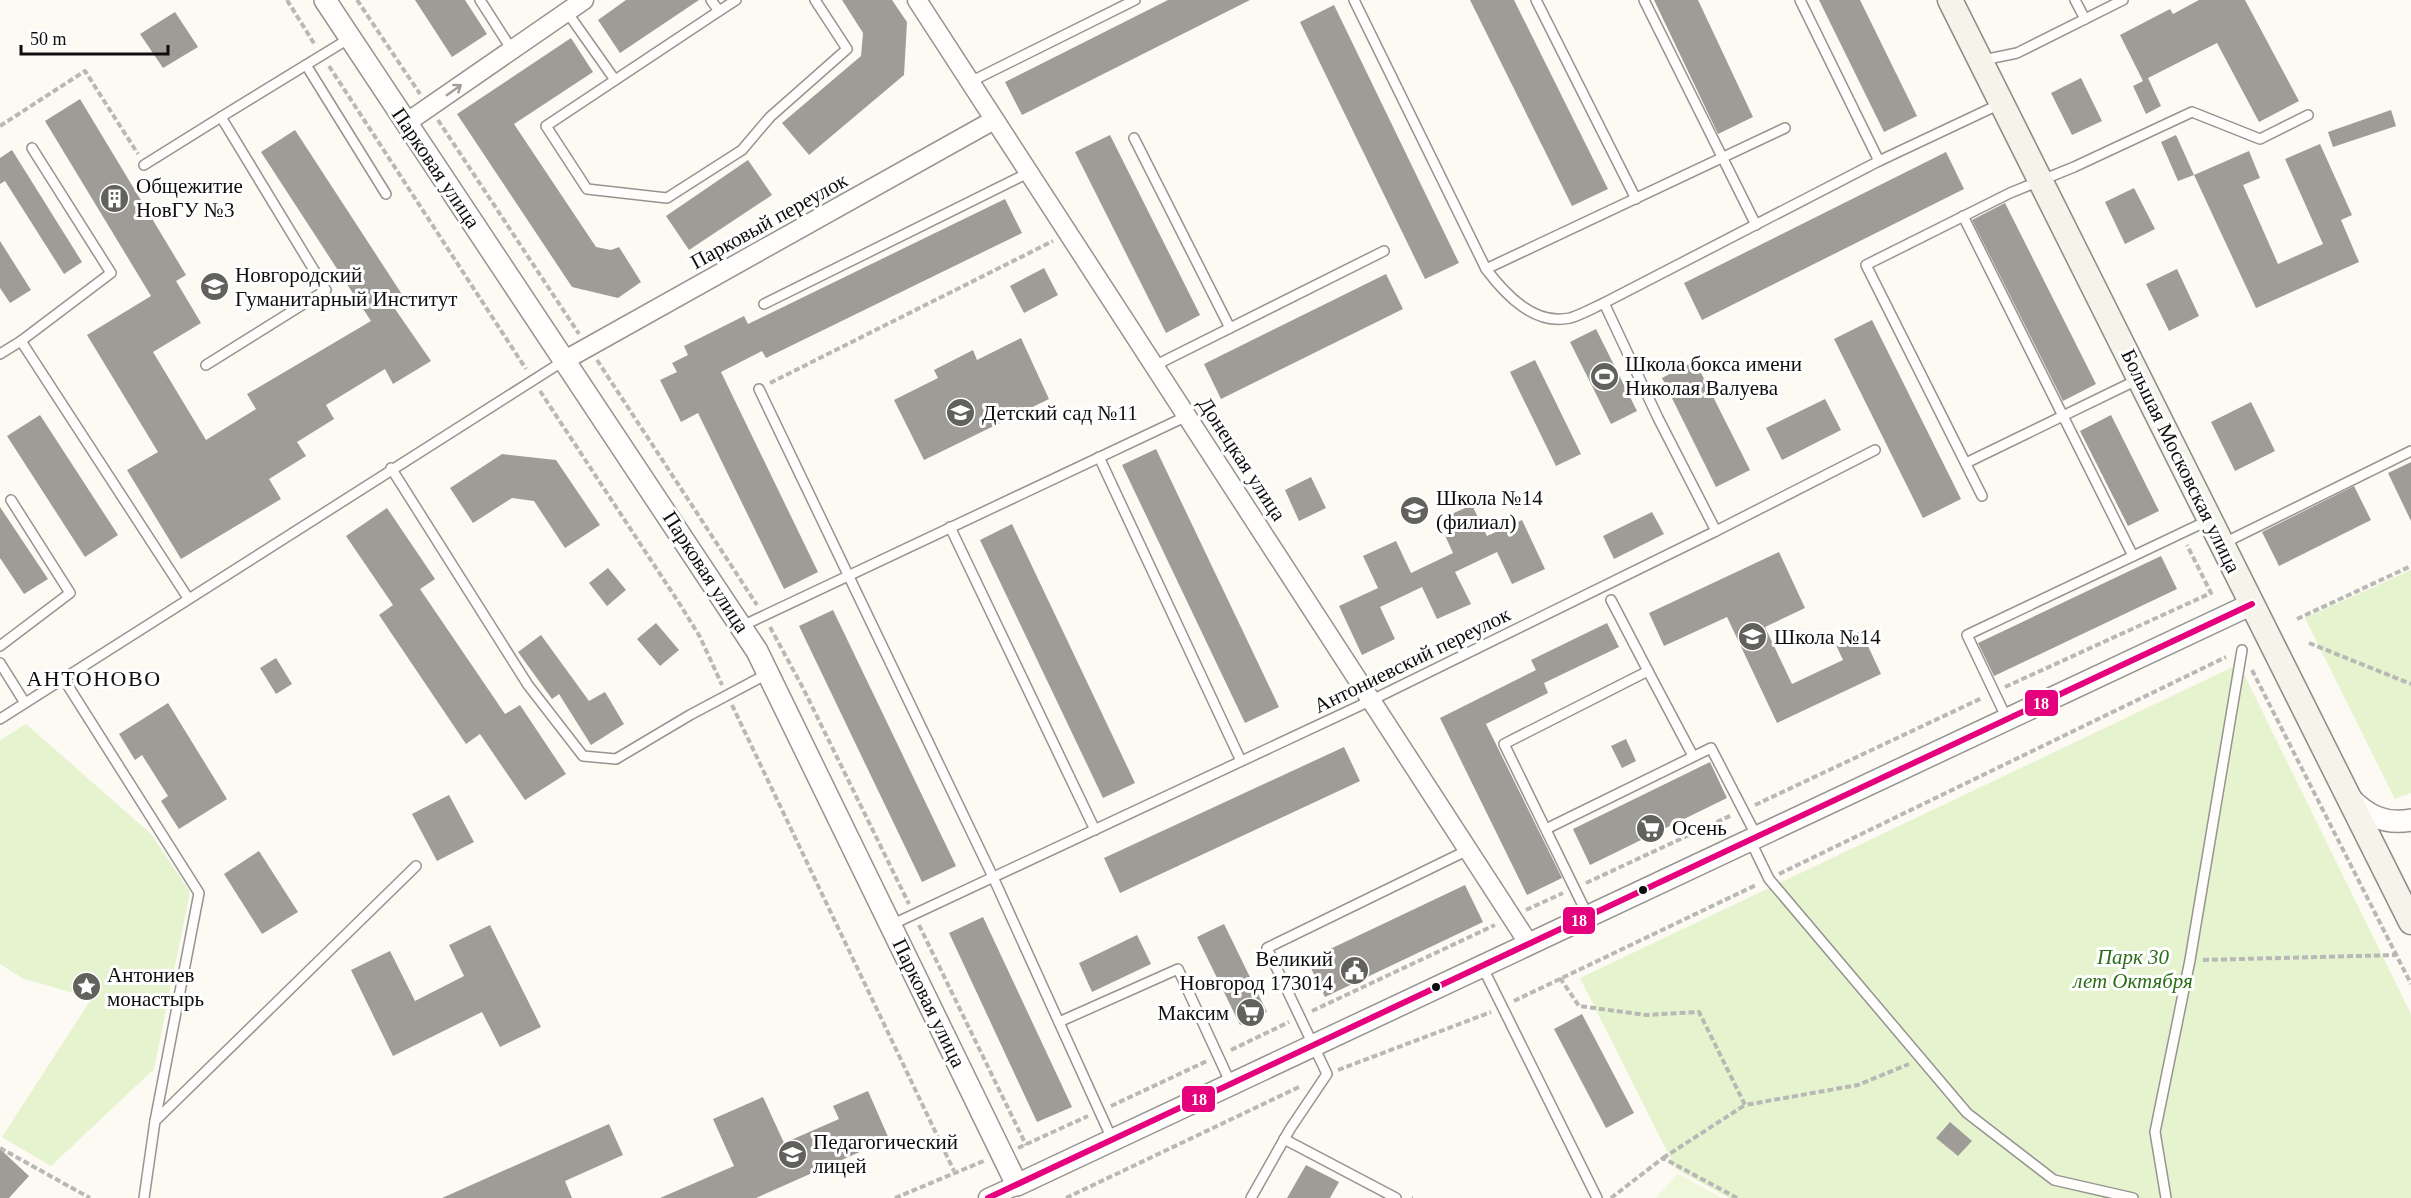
<svg xmlns="http://www.w3.org/2000/svg" width="2411" height="1198" font-family="'Times New Roman',serif">
<style>
.green{fill:#e5f3cf}
.pitch{fill:#eff7da}
.building{fill:#9f9c98}
.lines{fill:none;stroke-linecap:round;stroke-linejoin:round}
.service-casing{stroke:#959491;stroke-width:12}
.minor-casing{stroke:#959491;stroke-width:21}
.tertiary-casing{stroke:#959491;stroke-width:24}
.secondary-casing{stroke:#8c8b87;stroke-width:27}
.path{stroke:#b8b8b6;stroke-width:4;stroke-dasharray:6 3;stroke-linecap:butt}
.service{stroke:#fffefd;stroke-width:9}
.minor{stroke:#fffefd;stroke-width:18}
.tertiary{stroke:#fffefd;stroke-width:21}
.secondary{stroke:#f5f4ea;stroke-width:24}
.bus-1-casing{stroke:#fff;stroke-width:10}
.bus-1{stroke:#e5007d;stroke-width:6}
.oneway{stroke:#9f9e9d}
.bus-dot{fill:#0e0e0e;stroke:#fff;stroke-width:2}
.labels{text-anchor:middle;dominant-baseline:central;stroke-width:6;stroke-linejoin:round;paint-order:stroke}
.street-label{font-size:21px;fill:#0e0e0e;stroke:#fff}
.poi-label{font-size:21px;fill:#0e0e0e;stroke:#fff;text-anchor:start}
.park-label{font-size:21px;font-style:italic;fill:#296d17;stroke:#fff}
.neighbourhood-label{font-size:22px;letter-spacing:1.5px;fill:#0e0e0e;stroke:#fff}
.line-badge{stroke:#fff;stroke-width:2}
.badge-label{font-size:16px;text-anchor:middle;font-weight:bold;fill:#fff}
</style>
<rect width="100%" height="100%" fill="#fcfaf2"/>
<g class="green">
<polygon points="2411,570 2411,793 2395,799 2305,618"/>
<polygon points="2239,664 2411,1014 2411,1198 1729,1198 1676,1169 1580,978"/>
<polygon points="26,724 151,834 190,892 154,1069 51,1166 2,1137 92,998 24,979 0,964 0,740"/>
</g>
<polygon class="pitch" points="1678,1174 1722,1198 1656,1198"/>
<g class="building">
<polygon points="415,0 465,0 487,34 452,57"/>
<polygon points="626,0 699,0 620,53 598,20"/>
<polygon points="842,0 892,0 907,22 904,75 809,155 782,123 861,56 863,33"/>
<polygon points="1168,0 1250,0 1022,115 1005,82"/>
<polygon points="1470,0 1514,0 1608,189 1572,206"/>
<polygon points="1654,0 1698,0 1753,117 1718,134"/>
<polygon points="1819,0 1860,0 1917,116 1884,132"/>
<polygon points="2199,0 2245,0 2299,101 2259,122 2217,43 2148,78 2161,106 2146,114 2133,86 2143,81 2120,35 2170,9 2173,14"/>
<polygon points="1334,5 1459,263 1425,279 1300,22"/>
<polygon points="175,12 198,47 163,68 140,34"/>
<polygon points="571,38 593,72 514,124 596,247 611,250 619,247 641,282 618,298 572,287 457,114"/>
<polygon points="2081,78 2102,121 2072,135 2051,93"/>
<polygon points="80,99 186,275 176,281 201,323 153,352 206,440 256,409 247,394 371,321 261,152 295,130 405,299 393,306 431,361 393,384 385,369 326,405 334,419 297,442 306,456 269,479 281,499 181,559 127,470 158,452 87,335 151,296 45,121"/>
<polygon points="2391,110 2396,126 2333,147 2328,132"/>
<polygon points="1110,135 1200,315 1166,333 1075,152"/>
<polygon points="2176,135 2194,175 2178,181 2161,142"/>
<polygon points="2320,144 2352,215 2341,220 2359,262 2256,308 2194,175 2249,151 2260,178 2243,185 2278,264 2323,244 2285,159"/>
<polygon points="12,150 82,262 64,274 5,181 0,184 0,158"/>
<polygon points="1946,152 1964,189 1702,320 1684,283"/>
<polygon points="748,160 772,195 689,250 666,216"/>
<polygon points="2134,188 2155,229 2125,244 2105,202"/>
<polygon points="1005,199 1022,233 766,358 762,351 721,372 818,572 784,589 698,413 681,422 660,380 677,372 672,363 688,355 684,346 744,316 748,324"/>
<polygon points="2005,203 2096,384 2063,401 1972,220"/>
<polygon points="0,241 31,290 10,303 0,288"/>
<polygon points="1044,268 1058,295 1024,313 1010,286"/>
<polygon points="2177,269 2199,316 2169,331 2146,284"/>
<polygon points="1386,274 1403,309 1221,399 1204,364"/>
<polygon points="1872,320 1961,499 1923,518 1834,339"/>
<polygon points="1596,329 1637,411 1611,424 1570,342"/>
<polygon points="1021,338 1049,399 924,460 894,400 938,378 934,370 973,350 977,360"/>
<polygon points="1535,360 1581,454 1556,466 1510,372"/>
<polygon points="1695,361 1750,470 1716,487 1662,378"/>
<polygon points="1825,399 1841,430 1782,460 1766,428"/>
<polygon points="2251,402 2275,451 2235,471 2211,422"/>
<polygon points="40,415 118,535 85,557 7,436"/>
<polygon points="2111,415 2159,511 2128,526 2080,431"/>
<polygon points="1156,449 1279,707 1245,723 1122,465"/>
<polygon points="502,454 556,460 600,525 565,548 534,501 512,498 473,523 450,488"/>
<polygon points="2411,462 2411,521 2388,473"/>
<polygon points="1311,477 1326,508 1299,521 1285,490"/>
<polygon points="2354,486 2371,520 2279,566 2262,532"/>
<polygon points="1472,505 1487,536 1522,520 1545,569 1512,584 1497,552 1455,572 1471,604 1437,619 1422,587 1380,607 1395,639 1362,655 1339,606 1378,588 1363,556 1396,541 1411,573 1453,553 1438,520"/>
<polygon points="0,507 48,579 24,594 0,558"/>
<polygon points="387,508 435,579 420,589 505,714 520,705 566,774 525,800 480,734 466,744 379,615 393,605 346,536"/>
<polygon points="1652,512 1664,534 1614,559 1603,536"/>
<polygon points="1012,524 1135,783 1103,798 980,540"/>
<polygon points="1779,552 1805,608 1765,627 1792,684 1843,660 1835,643 1861,631 1881,674 1777,723 1727,617 1664,646 1649,613"/>
<polygon points="2161,556 2177,589 1994,676 1978,643"/>
<polygon points="608,568 626,590 607,606 589,583"/>
<polygon points="833,610 956,866 922,882 799,626"/>
<polygon points="656,623 679,650 660,666 637,639"/>
<polygon points="1607,623 1619,647 1544,683 1548,693 1486,724 1562,878 1527,895 1440,718 1536,670 1531,660"/>
<polygon points="541,635 589,701 605,692 624,724 591,745 559,694 552,699 518,652"/>
<polygon points="276,658 292,684 276,694 260,668"/>
<polygon points="168,703 227,799 179,829 161,801 168,796 142,755 135,760 119,734"/>
<polygon points="1626,739 1636,761 1622,768 1611,746"/>
<polygon points="1344,747 1360,781 1120,893 1104,858"/>
<polygon points="1710,762 1727,798 1590,865 1573,829"/>
<polygon points="449,795 474,842 437,861 412,814"/>
<polygon points="259,851 298,912 262,934 224,874"/>
<polygon points="1465,885 1483,922 1325,997 1307,960"/>
<polygon points="983,917 1072,1107 1037,1122 949,933"/>
<polygon points="1224,924 1267,1012 1240,1025 1197,937"/>
<polygon points="490,925 541,1027 500,1047 482,1012 393,1056 351,970 390,951 415,1001 464,976 449,945"/>
<polygon points="1137,935 1151,964 1092,992 1079,963"/>
<polygon points="1582,1014 1634,1113 1606,1128 1554,1029"/>
<polygon points="868,1091 889,1139 756,1198 660,1198 734,1166 713,1119 763,1097 784,1143 839,1119 833,1106"/>
<polygon points="1950,1122 1972,1141 1958,1156 1936,1138"/>
<polygon points="609,1124 623,1155 565,1181 572,1198 442,1198"/>
<polygon points="0,1149 29,1176 9,1198 0,1198"/>
<polygon points="1306,1165 1339,1182 1330,1198 1287,1198"/>
</g>
<g class="lines">
<defs>
<g id="service">
<polyline points="480,0 512,50"/>
<polyline points="711,0 719,11 736,0"/>
<path d="M1354 0 1486 269C1505 294 1534 326 1570 318 1581 315 1593 308 1604 303L1879 161 2000 104"/>
<polyline points="1536,0 1636,199"/>
<polyline points="1644,0 1756,225"/>
<polyline points="1800,0 1879,161"/>
<polyline points="2075,0 2085,19"/>
<polyline points="719,11 546,126 587,189 667,198 742,150 770,117 847,49 815,0"/>
<polyline points="567,12 615,80"/>
<polyline points="1983,60 2017,53 2123,0"/>
<polyline points="306,65 386,194"/>
<polyline points="970,82 1135,0"/>
<polyline points="1134,138 1230,328"/>
<polyline points="32,148 111,273 21,341 188,598"/>
<polyline points="144,165 221,117"/>
<polyline points="1963,216 2133,556"/>
<polyline points="1486,269 1785,128"/>
<polyline points="764,304 1028,173"/>
<polyline points="0,354 21,341"/>
<polyline points="206,365 326,290 221,117 350,38"/>
<polyline points="1154,366 1384,251"/>
<polyline points="759,389 993,877 1112,1139"/>
<polyline points="1099,457 1241,761"/>
<polyline points="1966,463 2139,379"/>
<polyline points="391,468 528,685 583,756 616,759 690,715 769,673"/>
<polyline points="1982,496 1866,265 2010,193 2074,167 2192,112 2260,139 2308,115"/>
<polyline points="950,527 1095,830"/>
<polyline points="1716,531 1875,450"/>
<polyline points="2222,544 2411,451"/>
<polyline points="742,626 1187,416"/>
<polyline points="0,646 70,593 11,500"/>
<polyline points="0,663 25,703"/>
<polyline points="1648,671 1693,756"/>
<polyline points="63,678 199,893 155,1121 144,1198"/>
<polyline points="0,719 565,360"/>
<polyline points="2007,719 1967,635 2209,520"/>
<polyline points="1546,829 1711,748 1757,837"/>
<polyline points="1750,840 1769,879 1967,1113 2054,1180 2133,1198"/>
<polyline points="1588,916 1504,744 1648,671 1611,600"/>
<polyline points="891,925 1372,700 1716,531 1658,418 1604,303"/>
<polyline points="1482,966 1597,1198"/>
<polyline points="1059,1022 1178,969 1231,1084"/>
<polyline points="155,1121 416,866"/>
<polyline points="1284,1139 1396,1198"/>
<polyline points="1251,1198 1290,1129 1327,1074 1267,948 1468,850"/>
<polyline points="2166,1198 2155,1132 2190,960 2242,650"/>
</g>
<g id="minor">
<polyline points="917,0 1529,944"/>
<polyline points="406,123 584,0"/>
<polyline points="565,360 994,120"/>
<polyline points="988,1198 1017,1185"/>
</g>
<g id="tertiary">
<polyline points="325,0 757,651 1017,1185 2252,604"/>
<path d="M2350 798C2367 816 2386 825 2411 820"/>
</g>
<polyline id="secondary" points="1950,0 2411,922"/>
</defs>
<use href="#service" class="service-casing"/>
<use href="#minor" class="minor-casing"/>
<use href="#tertiary" class="tertiary-casing"/>
<use href="#secondary" class="secondary-casing"/>
<g class="path">
<polyline points="287,0 315,45"/>
<polyline points="357,0 420,94"/>
<polyline points="329,66 526,369"/>
<polyline points="438,120 579,334"/>
<polyline points="0,126 85,71 138,154"/>
<polyline points="597,360 757,605"/>
<polyline points="770,383 1053,241"/>
<polyline points="540,391 681,606 700,637 722,685"/>
<polyline points="2297,619 2411,566"/>
<polyline points="770,627 803,688 909,904"/>
<polyline points="2309,643 2411,684"/>
<polyline points="2252,670 2411,984"/>
<polyline points="2005,687 2211,593 2187,545"/>
<polyline points="732,705 954,1171"/>
<polyline points="1755,805 1982,698"/>
<polyline points="1779,874 2226,657"/>
<polyline points="1586,883 1732,815"/>
<polyline points="1526,910 1563,893"/>
<polyline points="919,925 1026,1145"/>
<polyline points="2203,960 2396,955"/>
<polyline points="1560,978 1579,1006 1646,1015 1699,1012 1745,1105 1858,1085 1909,1064"/>
<polyline points="1514,1001 1756,885"/>
<polyline points="1312,1011 1495,925"/>
<polyline points="1231,1050 1289,1022"/>
<polyline points="1338,1070 1491,1012"/>
<polyline points="1111,1106 1207,1061"/>
<polyline points="0,1148 90,1198"/>
<polyline points="1018,1148 1088,1116"/>
<polyline points="1663,1158 1745,1105"/>
<polyline points="895,1198 986,1160"/>
<polyline points="1066,1198 1301,1086"/>
<polyline points="1412,1198 1413,1198"/>
<polyline points="1611,1198 1663,1158 1737,1198"/>
</g>
<use href="#service" class="service"/>
<use href="#minor" class="minor"/>
<use href="#tertiary" class="tertiary"/>
<use href="#secondary" class="secondary"/>
<defs>
<polyline id="bus-1" points="988,1198 2252,604"/>
</defs>
<use href="#bus-1" class="bus-1-casing"/>
<use href="#bus-1" class="bus-1"/>
</g>
<defs><path id="oneway-shaft" d="M-6 0H5M1.5-3L5.5 0L1.5 3" fill="none" stroke-width="1.6" stroke-linecap="round" stroke-linejoin="round" transform="scale(1.5)"/></defs>
<use class="oneway" href="#oneway-shaft" transform="translate(454 90) rotate(-35)"/>
<defs>
<symbol id="building-disc" viewBox="-11 -11 22 22"><circle r="9.5" fill="#61615e" stroke="#fff"/><path d="M-4-6H4V6H1V3H-1V6H-4ZM-2.5-4.3h1.7v1.8h-1.7ZM.8-4.3h1.7v1.8H.8ZM-2.5-1h1.7V.8h-1.7ZM.8-1h1.7V.8H.8Z" fill="#fff"/></symbol>
<symbol id="university-disc" viewBox="-11 -11 22 22"><circle r="9.5" fill="#61615e" stroke="#fff"/><path d="M0-5L7-2L0 1L-7-2ZM-4 1L0 2.5L4 1V4Q0 6-4 4Z" fill="#fff"/></symbol>
<symbol id="stadium-disc" viewBox="-11 -11 22 22"><circle r="9.5" fill="#61615e" stroke="#fff"/><path d="M0-5a6.5 5 0 1 0 0 10a6.5 5 0 1 0 0-10ZM-3.5-1.8h7v3.6h-7Z" fill="#fff"/></symbol>
<symbol id="school-disc" viewBox="-11 -11 22 22"><circle r="9.5" fill="#61615e" stroke="#fff"/><path d="M0-5L7-2L0 1L-7-2ZM-4 1L0 2.5L4 1V4Q0 6-4 4Z" fill="#fff"/></symbol>
<symbol id="supermarket-disc" viewBox="-11 -11 22 22"><circle r="9.5" fill="#61615e" stroke="#fff"/><path d="M-6-5.5h2.5l.6 2H6L4.5 2H-2.5L-4.4-4H-6ZM-1.5 3.2a1.3 1.3 0 1 0 .1 0ZM3 3.2a1.3 1.3 0 1 0 .1 0Z" fill="#fff"/></symbol>
<symbol id="civic-disc" viewBox="-11 -11 22 22"><circle r="9.5" fill="#61615e" stroke="#fff"/><path d="M-.6-6.5H3V-4.5H.6V-3L4-1V1h2V6H-6V1h2V-1L-.6-3ZM-1.2 2.5V6h2.4V2.5Z" fill="#fff"/></symbol>
<symbol id="sight-disc" viewBox="-11 -11 22 22"><circle r="9.5" fill="#61615e" stroke="#fff"/><path d="M0-6L1.8-2.2L6-1.7L2.9 1.2L3.7 5.4L0 3.3L-3.7 5.4L-2.9 1.2L-6-1.7L-1.8-2.2Z" fill="#fff"/></symbol>
</defs>
<g fill-rule="evenodd">
<use href="#building-disc" x="98" y="182" width="33" height="33"/>
<use href="#university-disc" x="198" y="270" width="33" height="33"/>
<use href="#stadium-disc" x="1588" y="360" width="33" height="33"/>
<use href="#school-disc" x="944" y="396" width="33" height="33"/>
<use href="#school-disc" x="1398" y="494" width="33" height="33"/>
<use href="#school-disc" x="1736" y="620" width="33" height="33"/>
<use href="#supermarket-disc" x="1634" y="812" width="33" height="33"/>
<use href="#civic-disc" x="1338" y="954" width="33" height="33"/>
<use href="#sight-disc" x="70" y="970" width="33" height="33"/>
<use href="#supermarket-disc" x="1234" y="996" width="33" height="33"/>
<use href="#school-disc" x="776" y="1138" width="33" height="33"/>
</g>
<g class="bus-dot">
<circle cx="1643" cy="890" r="5"/>
<circle cx="1436" cy="987" r="5"/>
</g>
<g class="labels">
<g class="street-label">
<text transform="translate(436 168) rotate(56)">Парковая улица</text>
<text transform="translate(769 221) rotate(-29)">Парковый переулок</text>
<text transform="translate(1242 459) rotate(57)">Донецкая улица</text>
<text transform="translate(2181 461) rotate(64)">Большая Московская улица</text>
<text transform="translate(706 572) rotate(57)">Парковая улица</text>
<text transform="translate(1412 660) rotate(-26)">Антониевский переулок</text>
<text transform="translate(929 1003) rotate(64)">Парковая улица</text>
</g>
<g class="poi-label">
<text x="136" y="186">Общежитие<tspan x="136" dy="24">НовГУ №3</tspan></text>
<text x="235" y="275">Новгородский<tspan x="235" dy="24">Гуманитарный Институт</tspan></text>
<text x="1625" y="364">Школа бокса имени<tspan x="1625" dy="24">Николая Валуева</tspan></text>
<text x="982" y="413">Детский сад №11</text>
<text x="1436" y="498">Школа №14<tspan x="1436" dy="24">(филиал)</tspan></text>
<text x="1774" y="637">Школа №14</text>
<text x="1672" y="828">Осень</text>
<text x="1333" y="959" text-anchor="end">Великий<tspan x="1333" dy="24">Новгород 173014</tspan></text>
<text x="107" y="975">Антониев<tspan x="107" dy="24">монастырь</tspan></text>
<text x="1229" y="1013" text-anchor="end">Максим</text>
<text x="813" y="1142">Педагогический<tspan x="813" dy="24">лицей</tspan></text>
</g>
<g class="park-label">
<text x="2133" y="957">Парк 30<tspan x="2133" dy="24">лет Октября</tspan></text>
</g>
<g class="neighbourhood-label">
<text x="94" y="678">АНТОНОВО</text>
</g>
</g>
<g class="line-badge">
<rect x="2024" y="689" width="35" height="28" rx="6" fill="#e5007d"/>
<rect x="1562" y="906" width="34" height="29" rx="6" fill="#e5007d"/>
<rect x="1181" y="1085" width="35" height="28" rx="6" fill="#e5007d"/>
</g>
<g class="badge-label">
<text x="2041" y="709">18</text>
<text x="1579" y="926">18</text>
<text x="1199" y="1105">18</text>
</g>
<path d="M21 45v9h147v-9" fill="none" stroke="#0e0e0e" stroke-width="3"/>
<text x="30" y="45" font-size="18" fill="#0e0e0e" stroke="#ffffff" stroke-width="4.5" paint-order="stroke">50 m</text>
</svg>
